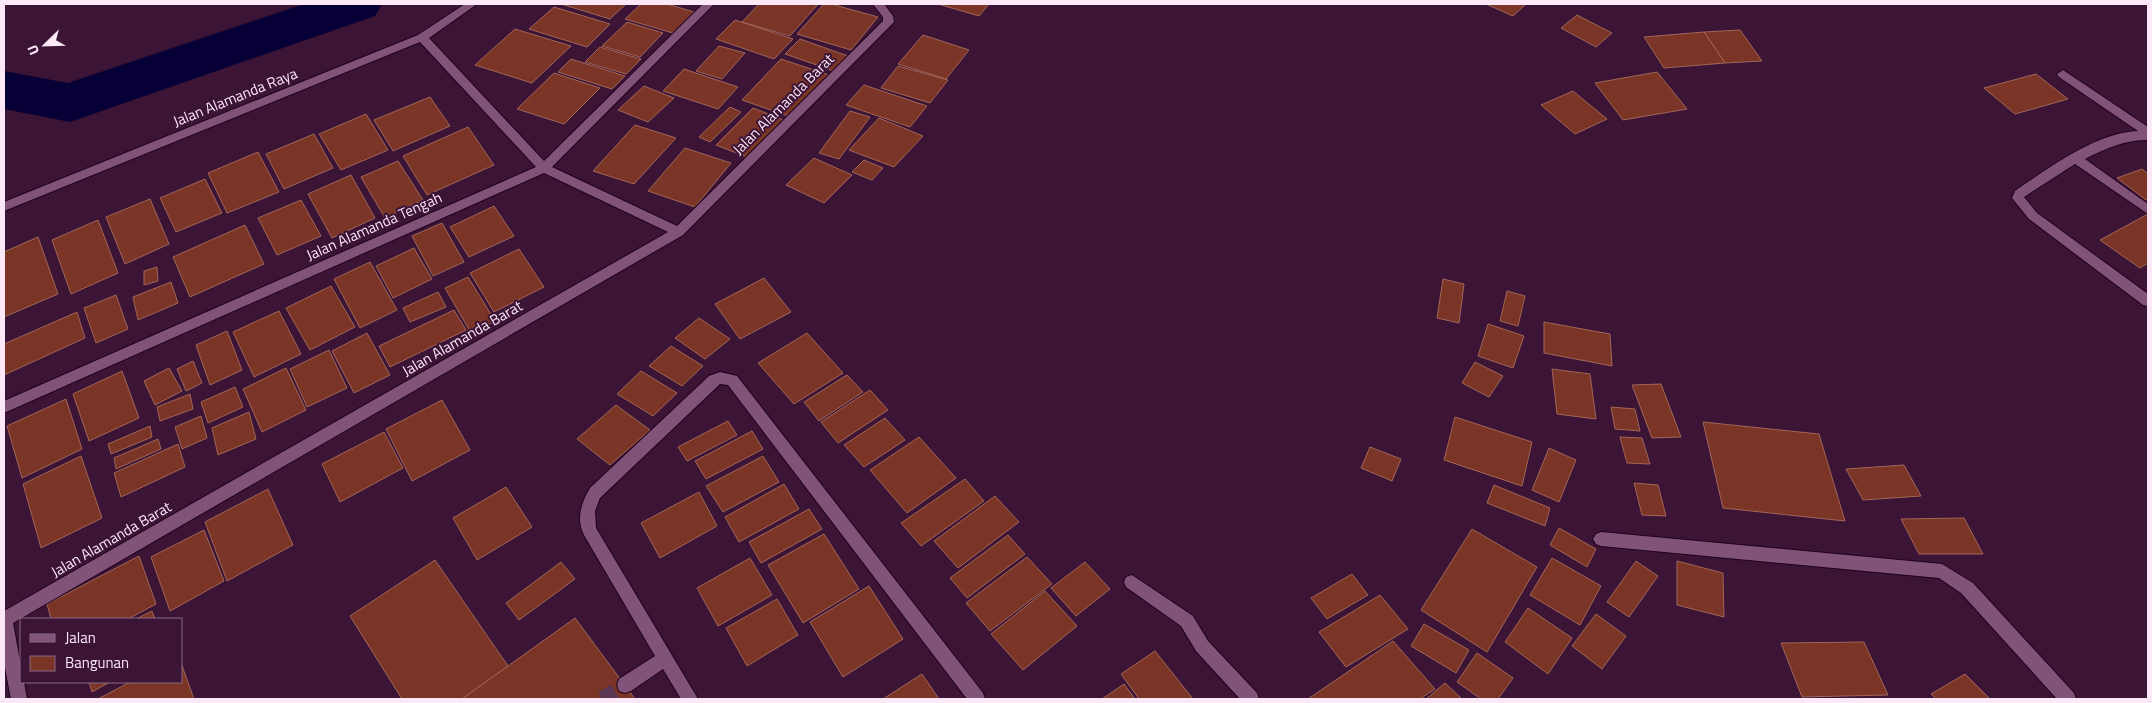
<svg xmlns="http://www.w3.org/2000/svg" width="2152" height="703" font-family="'Titillium Web',sans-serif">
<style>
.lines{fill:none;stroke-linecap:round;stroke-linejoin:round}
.river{fill:#060037;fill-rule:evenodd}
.building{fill:#7a3526;stroke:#a16659}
.minor-tunnel{stroke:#593453;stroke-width:15;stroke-dasharray:15 8;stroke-linecap:butt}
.minor-casing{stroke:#21001d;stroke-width:2}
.minor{fill:#815378;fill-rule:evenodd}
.labels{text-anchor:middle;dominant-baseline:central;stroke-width:4;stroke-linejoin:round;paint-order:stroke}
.street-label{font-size:15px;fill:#fde8f8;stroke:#3c1436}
</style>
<rect width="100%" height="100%" fill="#3c1436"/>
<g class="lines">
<polygon class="river" points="304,4 382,4 375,16 70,122 4,109 4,71 68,83"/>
</g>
<g class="building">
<polygon points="561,4 626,4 610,19"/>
<polygon points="641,4 667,4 694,12 673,33 625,19"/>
<polygon points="759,4 818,4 790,36 742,22"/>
<polygon points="824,4 831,4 878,17 851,50 797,34"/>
<polygon points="938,4 989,4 979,16"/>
<polygon points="1486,4 1526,4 1513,16"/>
<polygon points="554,7 610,24 587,47 529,29"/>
<polygon points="1577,15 1612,33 1596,47 1561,28"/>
<polygon points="735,20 793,39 774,59 716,39"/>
<polygon points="627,22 663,33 640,57 602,46"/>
<polygon points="515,29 571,46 532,83 475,65"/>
<polygon points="1740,30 1762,61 1725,63 1704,32"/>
<polygon points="1704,32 1725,63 1664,68 1644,37"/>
<polygon points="923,35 969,50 946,79 898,64"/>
<polygon points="800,39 848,56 834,71 785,54"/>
<polygon points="719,46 745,53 722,79 696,71"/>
<polygon points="600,47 641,59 626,74 585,62"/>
<polygon points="571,59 625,76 612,89 558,72"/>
<polygon points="781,59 829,75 791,117 742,100"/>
<polygon points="898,66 948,80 930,103 881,88"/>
<polygon points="684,69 738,87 718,109 663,91"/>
<polygon points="1657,72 1687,109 1623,120 1595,83"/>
<polygon points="554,73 600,88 564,124 517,109"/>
<polygon points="2036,74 2068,99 2015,114 1984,88"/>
<polygon points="864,85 927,106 910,127 846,105"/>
<polygon points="644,86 674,98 648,122 618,110"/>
<polygon points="1573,91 1607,119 1575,134 1541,105"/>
<polygon points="430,97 450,126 393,151 374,120"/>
<polygon points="730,107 741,112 710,142 699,137"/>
<polygon points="753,108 786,121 749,158 716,145"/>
<polygon points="850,111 870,117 839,159 819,153"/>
<polygon points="366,114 388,150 341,170 319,134"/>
<polygon points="879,118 923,136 894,167 849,150"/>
<polygon points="635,125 676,138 634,184 593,171"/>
<polygon points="468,127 494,165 427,195 403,156"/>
<polygon points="314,134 333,168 284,189 266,154"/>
<polygon points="685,148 731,163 695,207 648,191"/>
<polygon points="258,152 279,192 227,213 208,173"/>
<polygon points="814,158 852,175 824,203 786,185"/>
<polygon points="864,160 883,168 872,180 852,172"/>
<polygon points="398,161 423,200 385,218 361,177"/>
<polygon points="2142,169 2148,174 2148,199 2146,200 2117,178"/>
<polygon points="351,175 375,218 332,238 308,194"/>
<polygon points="205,179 222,213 176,232 160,198"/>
<polygon points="150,199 169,244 125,264 106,217"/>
<polygon points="301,200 321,236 277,255 258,218"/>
<polygon points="494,206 514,236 469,257 450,227"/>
<polygon points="2148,214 2148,263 2140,268 2100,240"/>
<polygon points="98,220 118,273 71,294 52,240"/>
<polygon points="442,223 464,262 433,276 412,236"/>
<polygon points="245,225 264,264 190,297 173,257"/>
<polygon points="38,237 58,294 4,317 4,252"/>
<polygon points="414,248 432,279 393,298 376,266"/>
<polygon points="519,249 544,287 494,312 470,273"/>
<polygon points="370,262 397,310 360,328 334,279"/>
<polygon points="157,267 158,281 144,285 144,271"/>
<polygon points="468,277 495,321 471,333 445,288"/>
<polygon points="764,278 791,312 740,339 715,304"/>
<polygon points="1443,279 1464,284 1459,323 1437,318"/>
<polygon points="171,282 178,303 138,320 133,297"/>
<polygon points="331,286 355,327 310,350 286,308"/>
<polygon points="1507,291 1525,296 1518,326 1500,321"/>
<polygon points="438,292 446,307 410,322 403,308"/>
<polygon points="116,295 128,329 96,343 84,308"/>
<polygon points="454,310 466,330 390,367 379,346"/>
<polygon points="279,311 301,354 254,377 233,332"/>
<polygon points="77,312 85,338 4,375 4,344"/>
<polygon points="699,318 730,339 705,359 675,338"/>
<polygon points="1544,322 1610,334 1612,366 1544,353"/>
<polygon points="1488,324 1524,336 1513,368 1478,356"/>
<polygon points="227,331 242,370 210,385 196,345"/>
<polygon points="367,333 390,375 354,393 332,351"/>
<polygon points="807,333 843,373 794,404 758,363"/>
<polygon points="671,346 703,366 682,386 649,366"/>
<polygon points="329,350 347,388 307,407 290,369"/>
<polygon points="193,361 202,383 186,391 177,369"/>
<polygon points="1475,362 1503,376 1489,397 1462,383"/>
<polygon points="169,368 182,391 155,405 144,381"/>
<polygon points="286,368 306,410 262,432 243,389"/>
<polygon points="1552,369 1590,374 1596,419 1557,414"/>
<polygon points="122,371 139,418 89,441 73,394"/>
<polygon points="641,371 677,393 653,416 617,394"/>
<polygon points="847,375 863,392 819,421 804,402"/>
<polygon points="1661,384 1681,437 1652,438 1632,385"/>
<polygon points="235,387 243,407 208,423 201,402"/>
<polygon points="870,390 888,410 838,443 821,422"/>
<polygon points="190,394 193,409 160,421 157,407"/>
<polygon points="66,399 82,449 22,478 7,426"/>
<polygon points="442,400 470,450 412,481 386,429"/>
<polygon points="616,405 650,430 610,465 577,439"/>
<polygon points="1611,407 1635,409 1640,431 1615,429"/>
<polygon points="249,412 256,439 218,455 212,428"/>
<polygon points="201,416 207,438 182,449 175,427"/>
<polygon points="1455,417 1532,442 1522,486 1444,460"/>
<polygon points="885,418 905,440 864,467 844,445"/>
<polygon points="728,421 737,435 687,461 678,447"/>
<polygon points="1703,422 1819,434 1845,521 1723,508"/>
<polygon points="150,426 152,437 111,454 108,444"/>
<polygon points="752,431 763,449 706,479 695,461"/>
<polygon points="384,432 403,468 340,502 322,464"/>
<polygon points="919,437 956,478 907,513 870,470"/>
<polygon points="1620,437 1642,438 1650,464 1627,463"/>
<polygon points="158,439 161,449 116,469 114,458"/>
<polygon points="178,444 185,467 121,497 114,473"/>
<polygon points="1370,447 1401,459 1392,481 1361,468"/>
<polygon points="1549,448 1576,460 1559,502 1532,490"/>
<polygon points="81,456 102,518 41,548 23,484"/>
<polygon points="763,456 779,482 723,512 706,486"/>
<polygon points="1904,465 1921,496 1863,500 1846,469"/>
<polygon points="965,479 984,501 921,546 901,523"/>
<polygon points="1634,483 1658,485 1666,516 1642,515"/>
<polygon points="784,484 799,509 739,542 725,517"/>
<polygon points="1494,485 1550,508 1545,526 1487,503"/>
<polygon points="506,487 532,527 477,560 453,518"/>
<polygon points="268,489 293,545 227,581 205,522"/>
<polygon points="699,492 717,526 660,558 641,523"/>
<polygon points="995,496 1019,522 958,568 934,541"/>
<polygon points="809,509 822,529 761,563 749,542"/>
<polygon points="1964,518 1983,554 1919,554 1901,519"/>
<polygon points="1559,528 1596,549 1587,567 1550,545"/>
<polygon points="1472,529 1537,567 1487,652 1421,610"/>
<polygon points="204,530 224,581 170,611 151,557"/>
<polygon points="824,534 859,589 803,623 768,565"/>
<polygon points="1008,535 1025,554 967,598 950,578"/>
<polygon points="139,556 156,604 128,619 51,619 47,604"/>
<polygon points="1027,557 1052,584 990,631 966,603"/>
<polygon points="750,558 772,595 718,626 697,588"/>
<polygon points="1552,558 1601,586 1580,625 1530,595"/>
<polygon points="435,560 508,666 462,699 402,699 350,616"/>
<polygon points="1636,561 1658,576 1629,617 1607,602"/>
<polygon points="1677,561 1723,573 1724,617 1677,605"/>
<polygon points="561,562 575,579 519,620 506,603"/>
<polygon points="1085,562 1110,589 1076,616 1051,588"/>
<polygon points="1352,574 1368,595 1327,619 1311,598"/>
<polygon points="869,586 903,639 843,677 810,622"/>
<polygon points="1045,591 1077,626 1023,670 991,634"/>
<polygon points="1380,595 1408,629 1346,667 1319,632"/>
<polygon points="777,599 798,635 747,666 726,628"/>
<polygon points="1528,608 1572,638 1548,674 1505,642"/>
<polygon points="152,611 155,619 136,619"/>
<polygon points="1596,614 1626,636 1602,669 1572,646"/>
<polygon points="575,618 635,699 462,699"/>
<polygon points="1424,624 1469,650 1456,673 1411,646"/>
<polygon points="1393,641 1435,689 1420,699 1308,699"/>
<polygon points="1864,642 1888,695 1802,697 1781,643"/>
<polygon points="1155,651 1193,699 1139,699 1121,674"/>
<polygon points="1477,653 1513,678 1498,699 1481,699 1457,682"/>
<polygon points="181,663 194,699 98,699 130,682 181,682"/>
<polygon points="922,674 939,699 883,699"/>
<polygon points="1965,674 1990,699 1936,699 1931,694"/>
<polygon points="89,682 110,682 92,692"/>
<polygon points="1445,683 1462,699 1426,699"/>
<polygon points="1124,684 1135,699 1102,699"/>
</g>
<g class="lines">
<polyline class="minor-tunnel" points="602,699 625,685"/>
<defs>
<g id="minor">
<polygon points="465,4 477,4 429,38 544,161 703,4 714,4 552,167 677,226 883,21 883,17 873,4 884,4 893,16 894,22 683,235 13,623 21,667 21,682 24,682 27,699 11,699 4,662 4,611 668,232 544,173 4,413 4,401 536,167 420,42 4,211 4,202 418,35"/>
<path d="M2063 70 2148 127V140C2125 140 2106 148 2085 159L2148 204V214L2075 164 2024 197 2037 213 2148 294V306L2143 305 2029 219 2012 198 2015 191C2047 169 2097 132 2138 131L2059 77 2057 74Z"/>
<path d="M720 372 737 376 983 693 985 699H967L728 385 720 384 600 498 595 511 596 528 698 699H681L663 669 631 691 625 693 619 691 617 685 619 679 655 656 584 535C576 519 581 503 590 488L709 376Z"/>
<polygon points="1601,532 1942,564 1973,583 2074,693 2076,699 2057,699 1961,593 1939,578 1601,546 1596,544 1593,539 1596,534"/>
<polygon points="1132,575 1193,616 1208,641 1257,693 1259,699 1240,699 1196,651 1181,626 1126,587 1124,582 1126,577"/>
</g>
</defs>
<use href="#minor" class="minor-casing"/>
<use href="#minor" class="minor"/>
</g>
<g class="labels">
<g class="street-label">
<text transform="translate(235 97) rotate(-22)">Jalan Alamanda Raya</text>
<text transform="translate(783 104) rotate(-45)">Jalan Alamanda Barat</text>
<text transform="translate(374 226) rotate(-24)">Jalan Alamanda Tengah</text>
<text transform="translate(462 338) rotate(-30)">Jalan Alamanda Barat</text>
<text transform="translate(111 539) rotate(-30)">Jalan Alamanda Barat</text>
</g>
</g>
<rect width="2152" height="703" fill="none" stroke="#fde8f8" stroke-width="10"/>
<rect x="20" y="618" width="162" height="65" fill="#3c1436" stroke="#896984"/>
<rect x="30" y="634" width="25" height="8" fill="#815378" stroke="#896984"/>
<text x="65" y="643" font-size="15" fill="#fde8f8">Jalan</text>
<rect x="30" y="656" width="25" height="15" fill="#7a3526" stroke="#896984"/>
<text x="65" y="668" font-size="15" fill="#fde8f8">Bangunan</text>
<g transform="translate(45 45) rotate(247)" stroke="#3c1436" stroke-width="4" paint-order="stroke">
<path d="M0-4L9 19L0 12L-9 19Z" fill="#fde8f8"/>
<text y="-8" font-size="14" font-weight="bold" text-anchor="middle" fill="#fde8f8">U</text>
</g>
</svg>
